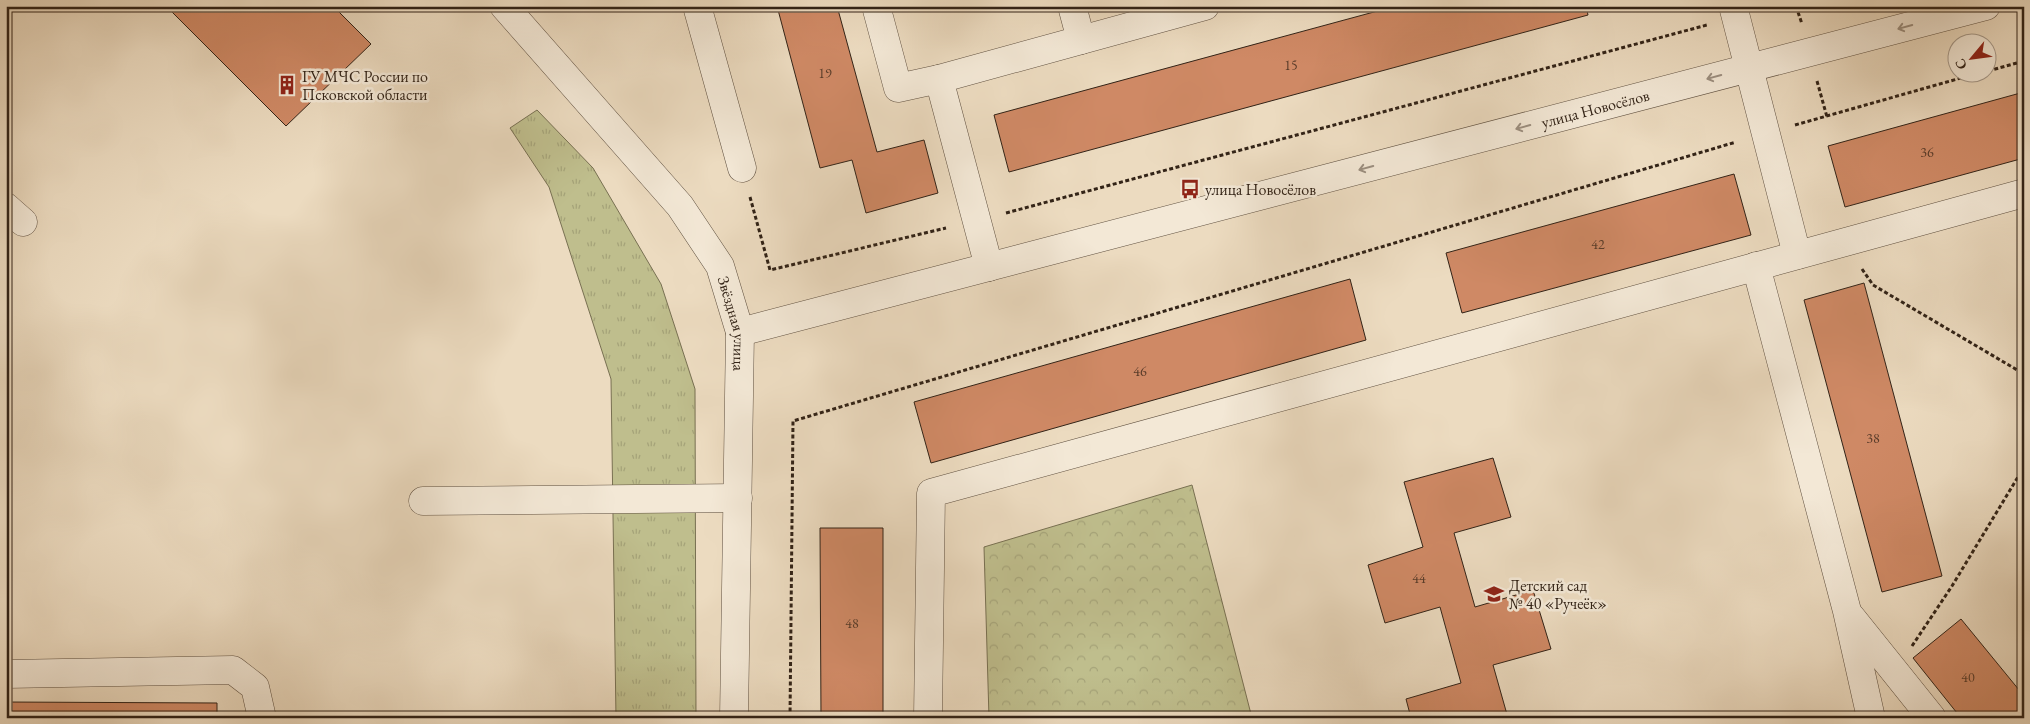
<svg xmlns="http://www.w3.org/2000/svg" width="2030" height="724" font-family="'EB Garamond',serif">
<style>
.grass{fill:url(#grass-tufts);stroke:#787052}
.park{fill:url(#park-crowns);stroke:#787052}
.building{fill:#cf8965;stroke:#322317}
.lines{fill:none;stroke-linecap:round;stroke-linejoin:round}
.minor-casing{stroke:#605141;stroke-width:29}
.path{stroke:#322317;stroke-width:3;stroke-dasharray:4 2.5;stroke-linecap:butt}
.minor{stroke:#f3e8d6;stroke-width:28}
.oneway{stroke:#9c8f80}
.labels{text-anchor:middle;dominant-baseline:central;stroke-width:5;stroke-linejoin:round;paint-order:stroke}
.number-label{font-size:14px;fill:#593c2a}
.poi-label{font-size:16px;fill:#322317;stroke:#f3e8d6;text-anchor:start}
.street-label{font-size:16px;fill:#322317;stroke:#f3e8d6}
</style>
<defs>
<pattern id="grass-tufts" width="24" height="20" patternUnits="userSpaceOnUse" patternTransform="scale(1.25)"><rect width="24" height="20" fill="#bfbe8d"/><path d="M3 7l-1-3M5 7V3M7 7l1-3M15 17l-1-3M17 17v-4M19 17l1-3" fill="none" stroke="#a5a379"/></pattern>
<pattern id="park-crowns" width="20" height="18" patternUnits="userSpaceOnUse" patternTransform="scale(1.25)"><rect width="20" height="18" fill="#bfbe8d"/><path d="M2 6a3 3 0 1 1 6 0M12 15a3 3 0 1 1 6 0" fill="none" stroke="#a5a379"/></pattern>
</defs>
<rect width="100%" height="100%" fill="#ecdbc0"/>
<filter id="stains"><feTurbulence type="fractalNoise" baseFrequency=".004" numOctaves="4"/><feColorMatrix values="0 0 0 0 .2 0 0 0 0 .09 0 0 0 0 .02 0 0 0 .5 -.17"/></filter>
<radialGradient id="worn" r=".72"><stop offset=".6" stop-color="#630" stop-opacity="0"/><stop offset="1" stop-color="#630" stop-opacity=".3"/></radialGradient>
<polygon class="grass" points="537,110 593,168 661,284 695,389 696,718 616,718 611,379 549,187 510,128"/>
<polygon class="park" points="1192,485 1252,718 989,718 984,547"/>
<g class="building">
<polygon points="166,6 333,6 371,44 286,126"/>
<polygon points="777,6 837,6 877,152 924,140 938,193 866,213 852,160 820,168"/>
<polygon points="1396,6 1586,6 1588,15 1009,172 994,115"/>
<polygon points="2024,92 2024,158 1845,207 1828,146"/>
<polygon points="1734,174 1751,235 1462,313 1446,253"/>
<polygon points="1350,279 1366,340 931,463 914,402"/>
<polygon points="1864,283 1942,576 1882,592 1804,300"/>
<polygon points="1493,458 1511,517 1454,533 1475,607 1533,590 1551,649 1493,665 1508,718 1411,718 1406,699 1461,683 1440,607 1385,623 1368,565 1423,547 1404,482"/>
<polygon points="820,528 883,528 883,718 821,718"/>
<polygon points="1961,619 2024,696 2024,718 1961,718 1913,658"/>
<polygon points="6,702 217,703 217,718 6,718"/>
</g>
<g class="lines">
<defs>
<g id="minor">
<path id="s1" d="M504 6 680 206 720 266 740 332 734 718"/>
<polyline points="697,6 742,168"/>
<polyline points="876,6 898,88 939,79 989,267"/>
<polyline points="1072,6 1081,40"/>
<polyline points="1733,6 1797,255"/>
<polyline points="939,79 1205,6"/>
<polyline points="6,207 23,222"/>
<polyline points="1756,266 1847,611 1871,718"/>
<path id="s2" d="M740 332 1986 6"/>
<polyline points="423,501 738,498"/>
<polyline points="1851,617 1932,718"/>
<polyline points="6,674 233,670 255,687 262,718"/>
<polyline points="928,718 931,493 2024,193"/>
</g>
</defs>
<use href="#minor" class="minor-casing"/>
<g class="path">
<polyline points="1796,6 1802,24"/>
<polyline points="1764,9 1775,6"/>
<polyline points="1988,71 2024,61"/>
<polyline points="1817,81 1827,117"/>
<polyline points="1795,125 1982,72"/>
<polyline points="750,197 770,270 946,228"/>
<polyline points="1006,213 1707,25"/>
<polyline points="1862,269 1873,285 2024,374"/>
<polyline points="1912,646 1952,586 2024,467"/>
<polyline points="790,718 793,421 1736,142"/>
</g>
<use href="#minor" class="minor"/>
</g>
<defs><path id="oneway-shaft" d="M-6 0H5M1.5-3L5.5 0L1.5 3" fill="none" stroke-width="1.6" stroke-linecap="round" stroke-linejoin="round" transform="scale(1.25)"/></defs>
<g class="oneway">
<use href="#oneway-shaft" transform="translate(1905 27) rotate(165)"/>
<use href="#oneway-shaft" transform="translate(1714 77) rotate(165)"/>
<use href="#oneway-shaft" transform="translate(1523 127) rotate(165)"/>
<use href="#oneway-shaft" transform="translate(1366 168) rotate(165)"/>
</g>
<defs>
<symbol id="building-bare" viewBox="-9 -9 18 18"><path d="M-4-6H4V6H1V3H-1V6H-4ZM-2.5-4.3h1.7v1.8h-1.7ZM.8-4.3h1.7v1.8H.8ZM-2.5-1h1.7V.8h-1.7ZM.8-1h1.7V.8H.8Z" fill="#8f2418" stroke="#f3e8d6" stroke-width="2.5" paint-order="stroke"/></symbol>
<symbol id="bus-bare" viewBox="-9 -9 18 18"><path d="M-5-6H5V4H4V6H2V4H-2V6H-4V4H-5ZM-3.5-4V0h7V-4ZM-3.5 1.2v1.5H-2V1.2ZM2 1.2v1.5H3.5V1.2Z" fill="#8f2418" stroke="#f3e8d6" stroke-width="2.5" paint-order="stroke"/></symbol>
<symbol id="school-bare" viewBox="-9 -9 18 18"><path d="M0-5L7-2L0 1L-7-2ZM-4 1L0 2.5L4 1V4Q0 6-4 4Z" fill="#8f2418" stroke="#f3e8d6" stroke-width="2.5" paint-order="stroke"/></symbol>
</defs>
<g fill-rule="evenodd">
<use href="#building-bare" x="273" y="71" width="28" height="28"/>
<use href="#bus-bare" x="1176" y="175" width="28" height="28"/>
<use href="#school-bare" x="1480" y="580" width="28" height="28"/>
</g>
<g class="labels">
<g class="number-label">
<text x="1291" y="65">15</text>
<text x="825" y="73">19</text>
<text x="1927" y="152">36</text>
<text x="1598" y="244">42</text>
<text x="1140" y="371">46</text>
<text x="1873" y="438">38</text>
<text x="1419" y="578">44</text>
<text x="852" y="623">48</text>
<text x="1968" y="677">40</text>
</g>
<g class="poi-label">
<text x="302" y="76">ГУ МЧС России по<tspan x="302" dy="18">Псковской области</tspan></text>
<text x="1205" y="189">улица Новосёлов</text>
<text x="1509" y="585">Детский сад<tspan x="1509" dy="18">№ 40 «Ручеёк»</tspan></text>
</g>
<g class="street-label">
<text stroke="none"><textPath href="#s2" startOffset="884">улица Новосёлов</textPath></text>
<text stroke="none"><textPath href="#s1" startOffset="398">Звёздная улица</textPath></text>
</g>
</g>
<rect width="2030" height="724" fill="none" stroke="#ecdbc0" stroke-width="25"/>
<rect x="8" y="8" width="2015" height="709" fill="none" stroke="#322317" stroke-width="2.5"/>
<rect x="12" y="12" width="2005" height="699" fill="none" stroke="#322317"/>
<g transform="translate(1972 58) rotate(241)"><circle r="24" fill="#f3e8d6" stroke="#a6998a"/>
<path d="M0-4L9 19L0 12L-9 19Z" fill="#8f2418"/>
<text y="-8" font-size="14" font-weight="bold" text-anchor="middle" fill="#322317">С</text>
</g>
<rect width="100%" height="100%" filter="url(#stains)"/>
<rect width="100%" height="100%" fill="url(#worn)"/>
</svg>
